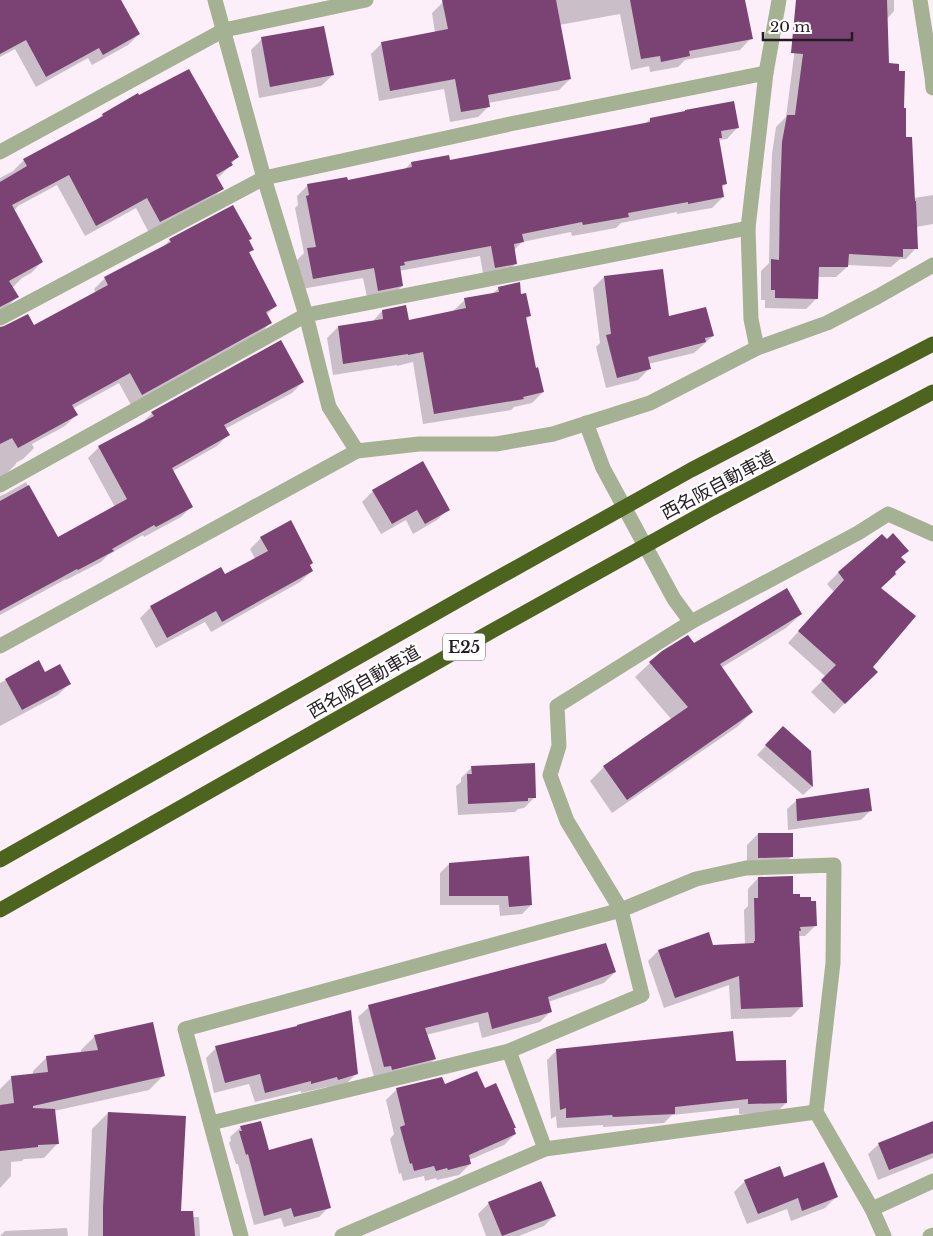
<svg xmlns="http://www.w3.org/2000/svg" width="933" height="1236" font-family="'Libre Baskerville','Noto Sans JP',serif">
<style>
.shadow{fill:#0003}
.building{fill:#7b4373}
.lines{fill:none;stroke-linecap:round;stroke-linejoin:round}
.minor{stroke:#a4b193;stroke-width:15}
.highway{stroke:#4c641e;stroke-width:15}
.labels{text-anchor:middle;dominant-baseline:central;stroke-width:5;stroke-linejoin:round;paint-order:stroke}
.shield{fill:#fff;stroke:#666064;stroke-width:1}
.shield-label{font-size:16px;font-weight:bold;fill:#241c22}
.street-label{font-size:18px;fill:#241c22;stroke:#fff}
</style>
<rect width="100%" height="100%" fill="#fdeffa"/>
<g class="shadow">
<polygon points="6,0 120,0 139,34 128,45 92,65 88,58 36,87 15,49 0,57 0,3"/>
<polygon points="451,0 744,0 751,38 740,50 685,60 678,67 650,72 649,66 631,70 620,14 559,25 570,79 559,90 488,103 489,106 478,117 450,122 444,89 379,101 371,54 382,43 435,33 432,13 443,2"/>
<polygon points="812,0 894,0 894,11 886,20 887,65 902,109 905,138 914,198 933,195 933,224 916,227 916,248 906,259 900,259 891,267 847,265 847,267 836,277 817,277 817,298 806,309 765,308 765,300 761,300 761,271 769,263 770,207 772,154 776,127 786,117 795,48"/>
<polygon points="262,39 333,75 321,86 259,98 251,50"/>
<polygon points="102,115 237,157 231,164 231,165 220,176 217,178 222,189 211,200 149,233 136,208 85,236 57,185 18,206 14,211 42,262 31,273 22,278 12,288 17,297 6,308 0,312 0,178 13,171 24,160 96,121"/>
<polygon points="650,119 738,127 727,139 718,140 726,184 721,188 723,197 712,208 677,214 677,212 621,223 616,228 572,236 571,232 522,242 514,250 516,263 505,275 484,279 480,256 399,271 402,286 391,297 368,302 363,278 302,289 297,260 304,253 295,208 298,205 297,196 308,185 347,181 404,170 411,163 449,161 645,124"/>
<polygon points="170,240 248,241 253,249 248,254 276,306 266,315 270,323 260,334 131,405 119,383 72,409 76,415 65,426 32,444 34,448 23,459 16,463 16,464 5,475 0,478 0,328 33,327 96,293 94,289 105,278 162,248"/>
<polygon points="604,277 668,318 713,336 694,353 648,364 649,369 638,380 606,388 596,347 600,343 593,288"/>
<polygon points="499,288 520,295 530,316 525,320 535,369 543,392 532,403 514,407 511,410 423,424 413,362 397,366 397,365 333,375 327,338 338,327 372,322 382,311 408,321 453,311 465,300 492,294"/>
<polygon points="303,382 292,393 225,429 228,435 217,446 173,471 192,506 181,517 144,537 143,535 108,555 101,562 66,580 66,579 0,615 0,496 5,494 26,482 57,538 115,507 88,458 99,447 141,424 152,413"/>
<polygon points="373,491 448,509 437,520 413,534 406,520 381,534 362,502"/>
<polygon points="290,522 312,571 300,582 211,632 205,622 156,648 140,618 151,607 221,569 224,576 255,559 250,549 261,538"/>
<polygon points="882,536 887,541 907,551 900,558 894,573 880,588 871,667 876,672 834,714 811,692 826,677 788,643 834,592 827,584 838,573"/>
<polygon points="801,614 786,628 721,668 752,712 737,727 612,813 590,781 604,767 672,720 635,677 650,663 694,645"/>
<polygon points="39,662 45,674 69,684 58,695 0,726 0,683"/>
<polygon points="774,737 810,752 812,787 803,795 757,755"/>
<polygon points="472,767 535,797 524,808 518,809 515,812 458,815 456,786 461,782 461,778"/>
<polygon points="797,800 871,810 861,820 788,830 787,809"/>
<polygon points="758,834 791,857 780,868 747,869 747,845"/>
<polygon points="449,864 531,905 522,914 500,916 499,905 440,905 440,873"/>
<polygon points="758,878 799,898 816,925 805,936 798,936 802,1006 791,1017 731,1019 729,985 664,1008 648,961 658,951 712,946 745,945 744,910 748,906 748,889"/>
<polygon points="615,972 604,983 548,1002 551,1011 540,1022 482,1038 478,1022 426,1035 435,1059 424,1069 374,1077 358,1017 369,1007"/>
<polygon points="95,1036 163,1076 149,1090 54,1111 58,1143 44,1158 24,1159 22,1161 11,1162 11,1176 0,1188 0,1089 12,1077 33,1075 33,1071 47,1057 81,1053 81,1050"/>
<polygon points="216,1048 356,1074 346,1084 328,1090 327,1087 301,1093 301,1091 255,1102 249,1084 214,1093 206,1058"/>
<polygon points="557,1050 735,1062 786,1103 776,1113 739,1114 739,1108 672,1115 664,1123 603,1127 603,1125 557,1128 556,1116 551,1119 547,1060"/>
<polygon points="444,1086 484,1090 513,1129 515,1134 504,1145 469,1160 470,1164 459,1175 437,1180 436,1178 425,1181 424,1176 403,1181 401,1173 399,1174 390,1139 394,1134 386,1100 397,1089"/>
<polygon points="108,1113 180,1213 193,1217 199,1217 200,1236 88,1236 92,1129"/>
<polygon points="933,1122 933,1158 878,1180 868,1154 879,1144"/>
<polygon points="241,1127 329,1207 319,1217 284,1227 281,1218 254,1225 238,1164 236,1164 229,1143 231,1140 230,1137"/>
<polygon points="783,1179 836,1197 825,1208 791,1221 787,1209 747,1224 734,1192 745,1181"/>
<polygon points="489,1203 555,1215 544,1226 519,1236 486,1236 478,1214"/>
<polygon points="67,1228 68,1236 0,1236 5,1231"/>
</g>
<g class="building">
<polygon points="0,0 121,0 140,34 103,55 99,48 46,77 26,40 0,54"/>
<polygon points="442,0 556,0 571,79 488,95 490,107 461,112 455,79 390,91 381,42 448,29"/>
<polygon points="630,0 745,0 753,39 689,51 690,56 661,62 660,56 641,59"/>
<polygon points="796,0 887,0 889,63 899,64 899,71 905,71 904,108 906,108 906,137 912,137 915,201 916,201 918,249 903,249 903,257 849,254 848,267 819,267 818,299 775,298 775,290 771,290 771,259 779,260 780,196 782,142 787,115 795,115 803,54 791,53"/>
<polygon points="324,26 334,75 270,87 261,37"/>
<polygon points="189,69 239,157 231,162 233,165 216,175 224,189 160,222 147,198 96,226 69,175 12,205 43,262 9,281 19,297 0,307 0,182 27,166 23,159 103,116 102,114 138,93 139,95"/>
<polygon points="734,101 739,128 721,131 722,138 719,138 727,184 722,185 724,197 688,204 688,202 628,213 629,217 583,225 582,222 522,234 524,242 514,244 517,264 495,268 491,246 404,262 405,265 400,266 403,286 378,291 374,268 313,279 307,248 316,247 306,196 309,195 307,184 347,177 348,180 412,167 411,162 449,155 450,160 650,122 650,118 685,111 685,110"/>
<polygon points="233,205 252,239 249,240 254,250 249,252 277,306 266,312 272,323 142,395 130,373 72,405 78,415 18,448 12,438 0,444 0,327 4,326 28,314 34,325 108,285 104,277 171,242 169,239"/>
<polygon points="663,269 669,316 706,307 714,336 705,338 706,342 648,357 651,369 617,378 606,335 611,334 604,276"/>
<polygon points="520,282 521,294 526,293 531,316 526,317 536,368 538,367 544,392 523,397 524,399 434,414 423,352 408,355 408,354 343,364 338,326 383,319 382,310 406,305 409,320 466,308 464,298 499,292 498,287"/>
<polygon points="281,340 304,382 224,425 230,435 172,468 193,507 156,527 154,525 112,549 114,551 78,570 77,569 0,611 0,501 29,485 58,537 127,499 98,446 154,416 151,412"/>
<polygon points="423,461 450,510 425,524 417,510 392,524 372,490"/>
<polygon points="291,520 313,563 310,565 313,571 222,622 216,611 167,638 150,606 221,567 225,574 268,551 260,537"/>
<polygon points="893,533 909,551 901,557 906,562 895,572 896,574 881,588 916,616 873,667 878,672 845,704 821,680 836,665 798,631 844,580 838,572 882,534 887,539"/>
<polygon points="787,588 802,614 720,664 753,712 627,800 603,766 688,707 649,662 662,651 688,635 694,643"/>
<polygon points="39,660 45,672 60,664 71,684 22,710 5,679"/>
<polygon points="783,726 811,751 813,787 765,745"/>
<polygon points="535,763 536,798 528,798 528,801 468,804 467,774 472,774 471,766"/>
<polygon points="869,788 872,811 797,821 796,799"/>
<polygon points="758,833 793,833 793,857 758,858"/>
<polygon points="529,856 532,905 509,907 508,896 449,896 449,863"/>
<polygon points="793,876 793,894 800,894 800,897 811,897 811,901 816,901 817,926 800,927 801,931 799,931 803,1007 741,1009 739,976 675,998 658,950 709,932 713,945 754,943 754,941 755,941 754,898 758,898 758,877"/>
<polygon points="606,943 616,972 548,997 552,1012 492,1029 488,1012 425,1028 436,1059 392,1070 391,1066 384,1067 368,1005"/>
<polygon points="351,1010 358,1074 338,1080 337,1077 311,1084 311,1081 265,1093 260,1074 225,1083 215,1046 297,1026 297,1025"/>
<polygon points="153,1022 165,1076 33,1106 33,1108 55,1109 59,1144 38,1145 38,1147 0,1151 0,1105 14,1103 11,1076 48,1072 46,1056 98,1050 94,1035"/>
<polygon points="733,1031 736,1061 786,1060 787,1103 748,1104 748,1099 675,1107 675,1114 613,1117 612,1115 566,1118 566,1108 560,1110 556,1049"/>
<polygon points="477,1071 485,1088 496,1083 516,1128 514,1128 516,1134 469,1155 471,1164 448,1170 447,1168 436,1171 434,1166 414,1171 412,1163 410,1164 400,1127 405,1125 396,1088 442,1077 445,1084"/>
<polygon points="108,1112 186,1116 181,1211 193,1211 195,1236 103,1236 103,1207"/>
<polygon points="261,1121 269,1150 312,1138 331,1208 294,1217 291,1208 264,1216 248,1154 246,1155 239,1131 242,1131 240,1126"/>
<polygon points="933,1121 933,1153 889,1170 878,1143"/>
<polygon points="824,1162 838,1197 802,1211 798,1198 758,1214 744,1180 780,1166 784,1177"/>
<polygon points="541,1181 556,1216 502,1236 488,1202"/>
</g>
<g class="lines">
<g class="minor">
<polyline points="215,0 264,178 306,315 329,407 357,451"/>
<polyline points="920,0 932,77 933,88"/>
<polyline points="0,152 224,30 366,0"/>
<polyline points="0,318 264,178 510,124 766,73"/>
<polyline points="757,348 751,319 748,228 766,73 779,0"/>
<polyline points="586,423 603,468 674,599 691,622"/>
<polyline points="0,485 306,315 748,228"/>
<polyline points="0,646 357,451 419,444 496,444 553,434 650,403 757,348 827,323 877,297 933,265"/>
<polyline points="509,1051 545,1149"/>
<polyline points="816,1112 833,963 834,865 746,868 696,879 621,910 567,821 550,775 559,746 557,706 691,622 858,533 888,514 933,534"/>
<polyline points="211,1123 509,1051 642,995 621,910 185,1029 241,1236"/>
<polyline points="872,1209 884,1236"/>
<polyline points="342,1236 545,1149 816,1112 872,1209 933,1181"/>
<polyline points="930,1236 933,1235"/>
</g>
<g class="highway">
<polyline points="0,860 471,593 691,470 933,344"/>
<polyline points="0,910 492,631 713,508 933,392"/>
</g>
</g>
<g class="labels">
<rect class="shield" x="443" y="633.5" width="42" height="27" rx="4"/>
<g class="shield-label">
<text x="464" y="647">E25</text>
</g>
<g class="street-label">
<text transform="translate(718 485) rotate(-28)">西名阪自動車道</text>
<text transform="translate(364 682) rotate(-30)">西名阪自動車道</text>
</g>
</g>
<path d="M763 32v8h89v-8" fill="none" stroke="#241c22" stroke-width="2.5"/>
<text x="770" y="32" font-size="15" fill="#241c22" stroke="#ffffff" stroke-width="4" paint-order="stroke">20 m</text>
</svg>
